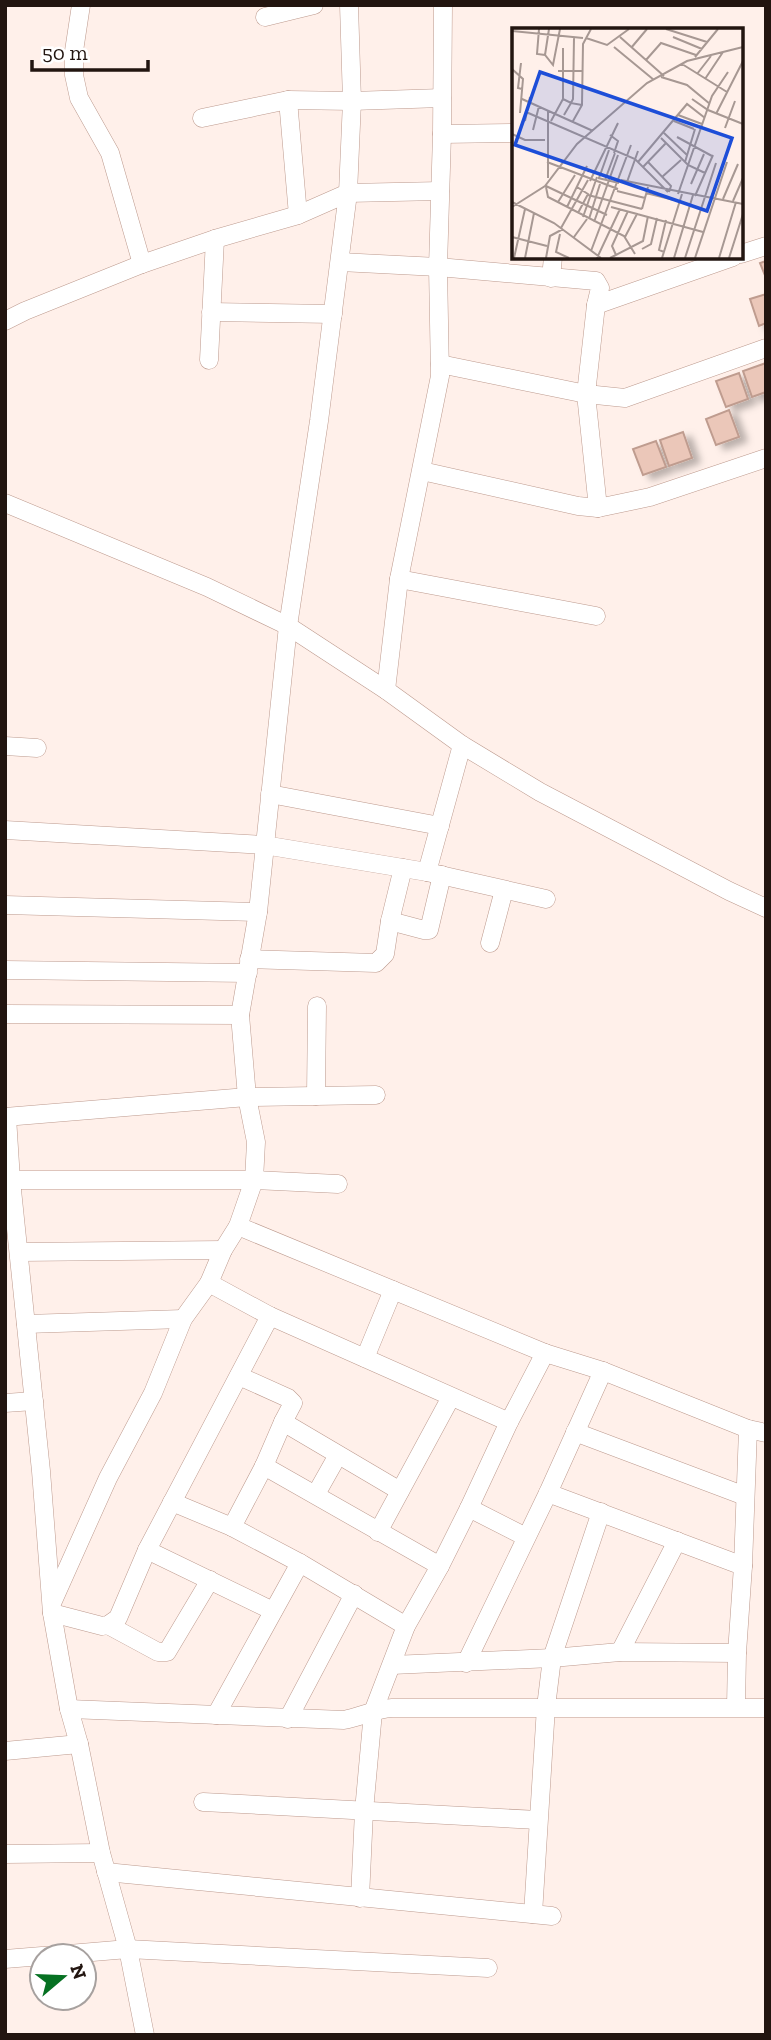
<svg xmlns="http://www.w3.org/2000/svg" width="771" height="2040" font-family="'Zilla Slab',serif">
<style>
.building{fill:#ebc7b9;stroke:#bf9c8f;stroke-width:2;filter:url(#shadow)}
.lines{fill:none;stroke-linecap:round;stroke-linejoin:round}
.minor-casing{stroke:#bd9a8e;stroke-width:19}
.minor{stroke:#fff;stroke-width:18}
.inset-road{fill:none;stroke:#a79893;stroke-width:2}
.view{fill:#1d4ed8;fill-opacity:0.15;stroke:#1d4ed8;stroke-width:3.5}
.inset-edge{fill:none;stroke:#221510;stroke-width:3.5}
</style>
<defs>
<filter id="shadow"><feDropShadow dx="8" dy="4.5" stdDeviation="3.5" flood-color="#0004"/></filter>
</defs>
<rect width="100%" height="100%" fill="#fff0ea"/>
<g class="building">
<polygon points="766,261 766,278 760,263"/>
<polygon points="766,294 766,323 759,326 750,299"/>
<polygon points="766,363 766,392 752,397 743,371"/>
<polygon points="739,373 748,399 726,407 716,381"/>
<polygon points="729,410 739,437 716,445 706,419"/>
<polygon points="683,432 692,458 669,466 660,440"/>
<polygon points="656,441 666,467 643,475 633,449"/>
</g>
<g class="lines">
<defs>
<g id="minor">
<polyline points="81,5 74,51 74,75 79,98 110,153 142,264"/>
<polyline points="265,17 314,5"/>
<polyline points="288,100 298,215"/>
<polyline points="202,118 288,100 352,101 442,98"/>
<polyline points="442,134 514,133"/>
<polyline points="741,254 766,246"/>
<polyline points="340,262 438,267 596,281 600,288 596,305 733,257"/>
<polyline points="551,278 553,257"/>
<polyline points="596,305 586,394 625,398 766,348"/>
<polyline points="211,312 333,314"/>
<polyline points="5,321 25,311 142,264 215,239 298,215 348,193 440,191"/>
<polyline points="209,360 215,239"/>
<polyline points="440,364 586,394 598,508"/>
<polyline points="422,471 578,506 598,508 650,497 766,458"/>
<polyline points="5,503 207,587 288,626 386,690 462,745 540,792 729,891 766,908"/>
<polyline points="399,579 596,616"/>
<polyline points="386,690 399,579 440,376 438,267 442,134 443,5"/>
<polyline points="5,746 37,748"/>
<polyline points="270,794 440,826"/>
<polyline points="5,830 264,845 427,872 546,899"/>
<polyline points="427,872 462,745"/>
<polyline points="5,905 258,912"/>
<polyline points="390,921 424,930 429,930 442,875"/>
<polyline points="490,943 504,890"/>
<polyline points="249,959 376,963 385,954 390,921 403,868"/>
<polyline points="5,970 248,973"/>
<polyline points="5,1014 240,1015"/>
<polyline points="316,1096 317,1006"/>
<polyline points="5,1117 247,1097 376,1095"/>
<polyline points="7,1117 11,1180 41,1471 52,1613 69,1709 79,1744 101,1853 128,1949 145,2035"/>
<polyline points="11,1180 254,1180 338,1184"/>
<polyline points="238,1226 545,1353 603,1371 748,1429 766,1433"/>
<polyline points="19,1252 223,1250"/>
<polyline points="209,1283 270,1316 509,1422"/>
<polyline points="26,1324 183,1319"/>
<polyline points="365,1358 393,1290"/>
<polyline points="5,1403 34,1401"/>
<polyline points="283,1422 400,1491"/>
<polyline points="575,1432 745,1496"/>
<polyline points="264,1466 440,1566"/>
<polyline points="548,1493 743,1566"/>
<polyline points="316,1494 338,1455"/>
<polyline points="172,1502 232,1527 300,1563 406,1626"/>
<polyline points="469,1508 526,1537"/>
<polyline points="232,1527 264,1466 283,1422 293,1403 288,1398 239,1376"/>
<polyline points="378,1532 451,1397"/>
<polyline points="147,1550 273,1611"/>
<polyline points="52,1603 108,1478 153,1393 183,1319 209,1283 223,1250 238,1226 254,1180 256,1142 247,1097 240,1015 258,912 288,626 319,421 348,193 352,101 349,5"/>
<polyline points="52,1613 102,1626 108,1625 118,1618 147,1550 270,1316"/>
<polyline points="108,1625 158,1652 167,1652 210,1580"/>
<polyline points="620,1652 677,1541"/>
<polyline points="466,1663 548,1493 603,1371"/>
<polyline points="392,1665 552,1658 620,1652 737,1653"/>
<polyline points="736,1707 737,1653 743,1566 748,1429"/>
<path d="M69 1709 344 1720C360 1717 375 1709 392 1708H766"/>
<polyline points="216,1715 300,1563"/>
<polyline points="288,1719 354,1594"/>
<polyline points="5,1751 79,1744"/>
<polyline points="203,1802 538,1820"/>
<polyline points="5,1854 101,1853"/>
<polyline points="106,1872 552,1916"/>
<polyline points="360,1898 364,1811 373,1712 406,1626 440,1566 469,1508 509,1422 545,1353"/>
<polyline points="533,1914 546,1707 552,1658 601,1512"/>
<polyline points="45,1956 128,1949 488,1968"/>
<polyline points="5,1959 42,1956"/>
</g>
</defs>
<use href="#minor" class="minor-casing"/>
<use href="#minor" class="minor"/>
</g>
<g transform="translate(512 28)">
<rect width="231" height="231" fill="#fff0ea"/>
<path class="inset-road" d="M27 1 25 26 33 27 41 37 48 1M154 1 195 14M0 3 71 10M108 9 152 48M161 9 190 21M74 10 95 17 117 1M102 19 142 52M119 20 135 1M33 27 37 1M183 29 206 1M134 32 149 15 184 27M9 35 6 60 10 61M170 36 215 64M0 41 11 51 8 85M46 43H71M185 46 199 28M149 49 175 57 198 76M193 51 211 24M10 71 81 103M51 71 59 75 61 71 62 10M180 71 196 82 231 96M36 82V150M14 84 123 131 156 164M204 86 231 33M52 87 59 75 70 77M166 87 190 96M13 93 18 69M39 93 51 71V20M61 93 70 77 71 16 79 1M162 93 182 101M213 100 223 73M21 102 27 78M152 105 175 127M0 106 13 112H33M98 107 106 113 102 125M165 109 200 128M149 110 176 137 193 145M35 134 106 161M126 134 175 76 193 90M136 134 159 158 157 164M173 134 183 101M131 139 154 115M150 149 169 132M86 150 107 155M87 150 97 122M93 152 103 125M109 152 231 176M78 153 106 95M115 154 126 123M179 156 192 126M34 158 95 187M34 159 36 169 112 208 123 226M65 159 76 166 66 185M105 163 133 170M134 165 162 172M166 166 200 68 216 44M76 167 130 181M183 168 201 127M211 171 226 136M221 173 231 150M0 174 42 195 89 230M46 174 63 147M0 179 33 158 65 116 135 55 175 33 231 19M55 179 75 138M99 179 125 186 113 209M130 181 136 159M125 186 191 204M71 189 85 149M77 191 88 156M82 194 106 127M49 200 76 152M48 206 44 224 57 230M0 209 35 218M62 209 75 191M130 221 139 216 145 190M79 223 119 117M152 224 147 222 154 192M104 227 100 218 116 183M2 230 13 181M13 230 22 185M34 230 38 208 51 201M85 230 108 181M98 230 131 213 136 188M150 230 170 166M162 230 181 167M173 230 204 135M183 230 215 134M207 230 224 174M217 230 231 186"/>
<path class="view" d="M28 44 220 110 195 183 3 117Z"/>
<rect width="231" height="231" class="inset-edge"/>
</g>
<rect width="771" height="2040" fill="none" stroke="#221510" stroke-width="14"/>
<g transform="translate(63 1977) rotate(71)"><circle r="33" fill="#ffffff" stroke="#a7a19f" stroke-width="2"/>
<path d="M0-5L12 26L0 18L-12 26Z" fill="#067122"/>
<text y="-10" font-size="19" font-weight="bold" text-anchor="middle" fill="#221510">N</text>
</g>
<path d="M32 60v10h116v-10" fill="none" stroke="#221510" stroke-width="3.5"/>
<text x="42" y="60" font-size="21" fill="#221510" stroke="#ffffff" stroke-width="5" paint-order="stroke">50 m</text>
</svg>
